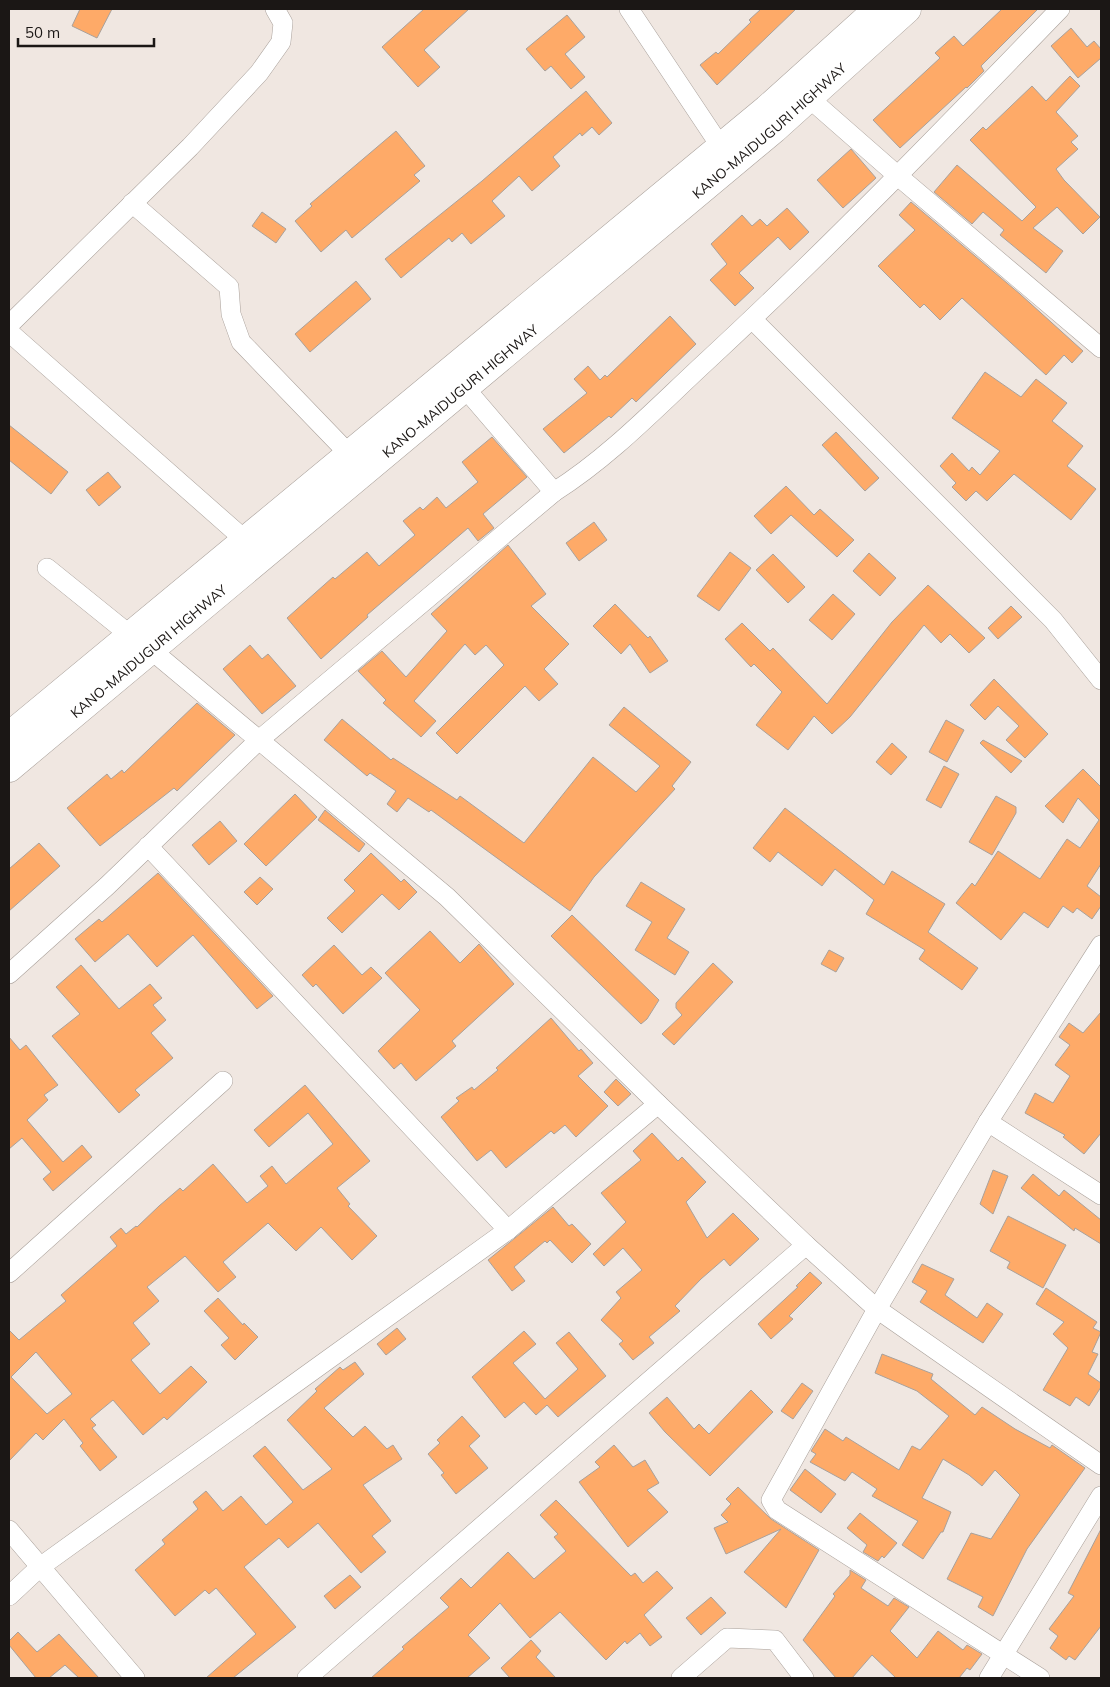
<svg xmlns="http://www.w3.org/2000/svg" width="1110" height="1687" font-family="Mulish,sans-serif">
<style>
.building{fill:#feaa68;stroke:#a9a19b;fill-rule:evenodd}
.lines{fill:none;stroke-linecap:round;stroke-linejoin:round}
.minor-casing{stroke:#a9a09a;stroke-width:20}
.highway-casing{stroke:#a9a09a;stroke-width:29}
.minor{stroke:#fff;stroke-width:19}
.highway{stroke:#fff;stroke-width:28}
.labels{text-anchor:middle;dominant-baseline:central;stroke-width:4.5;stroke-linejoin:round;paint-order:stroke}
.street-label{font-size:14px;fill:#1b1715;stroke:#f0e7e1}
</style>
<rect width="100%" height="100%" fill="#f0e7e1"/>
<g class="building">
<polygon points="80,9 112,9 97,38 72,26"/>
<polygon points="424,9 469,9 424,50 440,67 418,87 382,47"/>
<polygon points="761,9 796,9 717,85 700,65 716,52 718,54 751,22 749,20"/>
<polygon points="1002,9 1038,9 981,66 984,71 967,88 966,87 900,148 873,120 940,58 935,53 954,36 963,46"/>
<polygon points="567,15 585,37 565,54 585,77 571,89 551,66 545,71 526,49"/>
<polygon points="1071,28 1087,47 1094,41 1101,49 1101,58 1078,78 1051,46"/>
<polygon points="1070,76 1080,86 1056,112 1078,136 1071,142 1078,149 1056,169 1064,180 1100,217 1083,234 1057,207 1033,228 1063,251 1046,273 1000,235 1004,230 983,212 972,224 934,192 957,165 1022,221 1036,207 970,140 983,127 986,130 1032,86 1046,101"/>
<polygon points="586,91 612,123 599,135 592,127 582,136 580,133 553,157 560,166 532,191 519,176 492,201 505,216 471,244 462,233 452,242 449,238 401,278 385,259 482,181"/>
<polygon points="396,131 425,166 414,175 420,181 352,238 346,230 321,252 295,221 312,206 310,204"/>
<polygon points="851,149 876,178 843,208 817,180"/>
<polygon points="911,202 1020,294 1083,351 1072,363 1064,355 1046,375 962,298 940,320 924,304 920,308 878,266 915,230 899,215"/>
<polygon points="787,208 809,232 790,250 778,237 739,273 754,288 735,306 710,280 727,264 711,244 742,215 752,226 760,219 767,226"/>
<polygon points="262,212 286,229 276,243 252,226"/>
<polygon points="356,281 371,299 310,352 295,334"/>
<polygon points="670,316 696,344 636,402 632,398 611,418 609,416 564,453 543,429 587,393 574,379 588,366 600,380 605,375 607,377"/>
<polygon points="985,372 1021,397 1036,379 1067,403 1052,421 1083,446 1067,466 1096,489 1071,520 1014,474 987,501 976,491 966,501 952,487 956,483 940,466 952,453 969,471 972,467 980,475 1000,451 952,418"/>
<polygon points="9,425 68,472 51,494 9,460"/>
<polygon points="836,432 879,478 865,491 822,445"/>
<polygon points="492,437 527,477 483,514 494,528 478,541 468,528 367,615 368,617 321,659 287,618 333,577 335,579 367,552 379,566 415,535 403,521 420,507 423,510 437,497 446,508 478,482 462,462"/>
<polygon points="108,472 121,487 99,506 86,490"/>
<polygon points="786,486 814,515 820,509 854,540 837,557 791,515 771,534 754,516"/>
<polygon points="594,522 607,540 579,561 566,543"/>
<polygon points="508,545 546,594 531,606 569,644 544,669 558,684 539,701 525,686 457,754 436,733 504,665 486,645 475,655 465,644 414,701 436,721 421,737 383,703 386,700 358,671 382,651 406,677 447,631 431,614"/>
<polygon points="730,552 751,568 719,611 697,596"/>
<polygon points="869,553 896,578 880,596 853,571"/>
<polygon points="773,554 805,587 788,603 756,570"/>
<polygon points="928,585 985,638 969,653 950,634 941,643 924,625 850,717 832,734 814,716 788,750 756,725 782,692 754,664 751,667 725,639 742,623 770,651 773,648 827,704 892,622"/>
<polygon points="833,594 855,614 832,640 809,620"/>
<polygon points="615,604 648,638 650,636 668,661 650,673 630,644 621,654 593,626"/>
<polygon points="1011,606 1022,617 998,639 988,628"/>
<polygon points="250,645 262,659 268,654 296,686 262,714 223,669"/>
<polygon points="994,679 1048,734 1025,758 1006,740 1019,726 998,706 985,720 970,705"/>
<polygon points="197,703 235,735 177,791 174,788 100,846 67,808 107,774 111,779 122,770 124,773"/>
<polygon points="624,707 691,762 672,786 675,789 594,877 570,911 431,810 429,812 408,798 397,812 387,804 396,791 370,773 367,776 324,740 342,719 391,760 393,758 457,800 460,796 524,843 593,757 636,792 660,766 609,725"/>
<polygon points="946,720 964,730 947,762 929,752"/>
<polygon points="983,740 1022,761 1011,773 980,743"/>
<polygon points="892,743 907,757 891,775 876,762"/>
<polygon points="944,766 959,774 941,808 926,800"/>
<polygon points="1083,769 1101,787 1101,864 1087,886 1101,897 1101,906 1092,919 1077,908 1073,913 1063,906 1048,928 1024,912 1001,940 956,903 972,883 975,886 998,851 1040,879 1067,839 1080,848 1099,820 1078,798 1063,823 1045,806"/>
<polygon points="295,794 317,817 266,866 244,844"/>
<polygon points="996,796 1016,807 1016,813 992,855 969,842"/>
<polygon points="785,808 884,885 892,871 945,904 928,932 978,968 962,990 919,959 925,950 866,914 874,900 835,869 822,886 778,852 770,862 753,848"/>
<polygon points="325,810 365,844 359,852 318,820"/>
<polygon points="220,821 237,841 209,865 192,845"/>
<polygon points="39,843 60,866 9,911 9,869"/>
<polygon points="371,853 401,882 404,879 417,892 399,910 382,894 342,933 327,918 355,891 344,880"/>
<polygon points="158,873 273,996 257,1009 193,935 157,967 128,934 95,962 75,939 99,919 102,922"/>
<polygon points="260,877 273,889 257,905 244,892"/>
<polygon points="641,882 685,909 667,938 689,952 675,975 635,950 652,922 626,906"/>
<polygon points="572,915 659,1000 647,1019 641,1024 551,936"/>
<polygon points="430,931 460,963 479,944 514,984 452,1041 456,1046 416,1081 401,1063 394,1069 378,1051 420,1010 385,973"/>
<polygon points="334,945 362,975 371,967 382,978 343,1014 316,984 313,987 302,975"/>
<polygon points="829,950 844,958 836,972 821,964"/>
<polygon points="713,963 733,982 674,1045 662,1034 682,1015 676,1008 676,1003"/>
<polygon points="81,965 119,1009 150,984 162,998 153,1005 166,1020 151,1033 173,1058 135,1090 140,1095 119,1113 52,1036 80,1014 56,987"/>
<polygon points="1101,1012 1101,1133 1084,1154 1063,1137 1065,1135 1025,1113 1035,1093 1053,1103 1070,1076 1055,1065 1070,1045 1059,1037 1069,1023 1083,1033"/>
<polygon points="551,1018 579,1051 581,1049 593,1063 578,1076 608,1106 576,1137 565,1125 554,1134 551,1131 506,1168 491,1150 477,1161 441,1117 459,1101 456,1098 472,1087 474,1090 498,1070 496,1068"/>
<polygon points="9,1037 20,1050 26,1045 58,1085 44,1095 48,1100 27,1120 63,1162 82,1145 92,1157 53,1191 43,1179 51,1172 22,1138 9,1149"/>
<polygon points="616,1079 631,1094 618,1106 604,1092"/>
<path d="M305 1085 370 1161 337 1188 350 1204 348 1206 377 1236 352 1260 321 1227 296 1251 268 1223 223 1262 236 1277 218 1292 185 1256 147 1287 159 1301 133 1323 150 1344 131 1360 160 1394 191 1366 207 1382 167 1420 164 1417 143 1435 113 1400 90 1419 96 1425 92 1428 117 1457 100 1471 80 1446 83 1443 64 1419 43 1440 36 1433 9 1461V1330L19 1340 66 1301 61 1295 117 1246 110 1237 121 1228 126 1234 136 1226 137 1227 159 1206 180 1188 183 1191 213 1164 247 1203 268 1186 260 1176 272 1166 286 1184 333 1144 308 1113 269 1147 254 1130ZM36 1352 72 1394 47 1414 11 1377Z"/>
<polygon points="652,1133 678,1161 682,1157 706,1182 686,1202 707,1238 733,1213 759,1239 730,1266 724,1259 701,1279 675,1306 680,1311 649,1337 654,1343 633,1360 619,1344 623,1341 601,1320 621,1298 616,1292 642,1270 623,1248 604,1266 593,1254 626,1222 601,1193 641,1160 633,1151"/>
<polygon points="993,1170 1008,1176 993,1214 980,1204"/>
<polygon points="1033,1174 1059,1196 1064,1190 1101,1220 1101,1244 1075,1228 1074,1231 1021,1188"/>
<polygon points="553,1207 569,1226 572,1224 591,1244 572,1263 550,1240 547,1243 545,1241 514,1267 525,1281 512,1291 488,1260"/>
<polygon points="1008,1216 1066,1245 1043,1288 1007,1268 1010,1262 990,1251"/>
<polygon points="922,1264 954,1279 945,1295 977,1318 987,1303 1003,1314 983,1343 920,1302 927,1291 912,1282"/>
<polygon points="810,1272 822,1283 789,1316 793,1319 771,1339 758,1324 798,1287 796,1286"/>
<polygon points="1046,1288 1097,1322 1093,1328 1101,1332 1092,1352 1098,1354 1088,1374 1101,1383 1101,1387 1089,1406 1076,1397 1070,1406 1043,1390 1068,1348 1053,1334 1064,1322 1036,1304"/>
<polygon points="218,1298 243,1325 244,1323 258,1337 235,1360 221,1345 229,1338 204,1311"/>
<polygon points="397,1328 406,1339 386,1355 377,1344"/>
<polygon points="524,1331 536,1344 513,1363 545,1399 578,1369 556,1343 569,1332 606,1376 558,1417 547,1405 536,1415 524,1402 505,1418 472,1377"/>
<polygon points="882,1354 933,1374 931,1379 975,1415 982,1407 1015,1429 1050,1448 1052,1445 1085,1468 1027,1549 993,1616 978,1607 983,1597 947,1579 971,1533 991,1539 1020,1495 995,1470 982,1486 969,1475 943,1459 922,1498 951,1512 943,1532 941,1532 923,1559 902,1545 918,1521 872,1496 877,1489 852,1472 845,1481 810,1462 816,1454 811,1451 825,1429 843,1441 846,1437 899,1470 912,1446 920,1450 949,1416 917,1391 875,1373"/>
<polygon points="355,1362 364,1374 324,1408 353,1437 365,1426 387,1449 393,1445 402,1459 363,1485 391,1521 372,1536 386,1552 361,1573 318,1523 288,1548 279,1538 244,1567 296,1627 233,1678 206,1678 256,1634 216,1588 209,1594 205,1590 175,1616 135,1570 165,1544 162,1540 198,1509 193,1502 206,1491 223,1511 241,1496 266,1525 293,1502 253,1456 265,1446 303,1490 332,1469 287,1420 317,1391 315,1389 340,1367 343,1370"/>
<polygon points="802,1383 813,1391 793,1419 781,1411"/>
<polygon points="751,1390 773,1412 710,1476 665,1432 649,1413 667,1397 694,1429 699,1424 709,1434"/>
<polygon points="462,1416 480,1436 469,1446 488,1468 456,1494 441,1475 444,1473 428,1454 440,1443 437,1440"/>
<polygon points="614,1445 633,1467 645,1460 659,1483 647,1490 668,1512 628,1547 579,1482 600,1467 595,1462"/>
<polygon points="805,1469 836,1494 821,1513 790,1490"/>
<polygon points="738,1487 771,1519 819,1550 786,1608 744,1572 781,1529 726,1554 714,1528 728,1522 721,1515 731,1504 726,1499"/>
<polygon points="556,1500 631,1576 635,1573 643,1583 657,1571 673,1588 644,1615 662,1637 650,1646 640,1633 627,1644 625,1641 606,1660 560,1612 530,1638 500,1603 468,1635 490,1658 467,1678 371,1678 404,1649 402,1647 449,1607 440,1598 461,1578 471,1588 508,1552 534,1579 566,1551 554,1537 558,1534 540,1515"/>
<polygon points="860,1513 897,1543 884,1558 882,1556 878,1561 863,1552 867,1545 847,1528"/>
<polygon points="1101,1529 1101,1626 1075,1660 1069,1656 1066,1660 1050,1648 1058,1636 1049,1629 1074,1596 1068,1593"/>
<polygon points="850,1570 866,1580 861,1588 888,1606 894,1598 909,1607 890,1631 917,1658 938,1631 963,1650 967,1645 982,1654 970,1670 967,1668 959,1678 896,1678 872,1655 852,1678 836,1678 803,1640 835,1596 833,1594 850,1575"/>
<polygon points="350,1575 361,1587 335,1609 324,1596"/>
<polygon points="711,1597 726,1613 701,1635 686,1618"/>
<polygon points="18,1632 37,1652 59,1634 99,1678 79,1678 65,1665 49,1678 36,1678 9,1645 9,1641"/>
<polygon points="531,1640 541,1651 536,1657 556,1678 510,1678 501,1668"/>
</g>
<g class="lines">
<defs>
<g id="minor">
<polyline points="629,9 721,147"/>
<polyline points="801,91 898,176 1101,348"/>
<polyline points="132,203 229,287 231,314 241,342 349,454"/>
<polyline points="752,319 1053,620 1101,680"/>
<polyline points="9,325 190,147 259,73 281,42 283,23 275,9"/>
<polyline points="9,332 245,540"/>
<polyline points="464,387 554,492"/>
<polyline points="47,568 130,635"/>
<polyline points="150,649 447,897 658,1104 806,1245 877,1309 1101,1465"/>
<polyline points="148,846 508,1230"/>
<path d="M9 974 107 886 259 740 554 492C611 456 659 405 709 359 830 247 945 128 1060 9"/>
<polyline points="988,1122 1101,1195"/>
<polyline points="9,1273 223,1081"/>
<polyline points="9,1530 135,1678"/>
<polyline points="9,1596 40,1567 508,1230 658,1104"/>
<polyline points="307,1678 806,1245"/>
<polyline points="681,1678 727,1638 775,1640 804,1678"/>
<polyline points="989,1678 1101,1496"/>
<polyline points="1040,1678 777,1510 771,1500 877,1309 988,1122 1101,945"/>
</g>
<g id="highway">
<polyline points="9,736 767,109 878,9"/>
<path id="s1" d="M9 768 774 129 907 9"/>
</g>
</defs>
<use href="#minor" class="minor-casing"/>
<use href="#highway" class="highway-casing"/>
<use href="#minor" class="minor"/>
<use href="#highway" class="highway"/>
</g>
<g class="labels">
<g class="street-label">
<text stroke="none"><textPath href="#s1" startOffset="992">KANO-MAIDUGURI HIGHWAY</textPath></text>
<text stroke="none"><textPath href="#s1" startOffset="588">KANO-MAIDUGURI HIGHWAY</textPath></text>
<text stroke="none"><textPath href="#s1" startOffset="182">KANO-MAIDUGURI HIGHWAY</textPath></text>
</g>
</g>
<rect width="1110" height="1687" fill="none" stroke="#1b1715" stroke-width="20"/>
<path d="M18 38v8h136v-8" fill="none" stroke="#1b1715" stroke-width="2.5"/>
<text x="25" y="38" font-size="15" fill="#1b1715" stroke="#f0e7e1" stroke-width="4" paint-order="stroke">50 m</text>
</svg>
